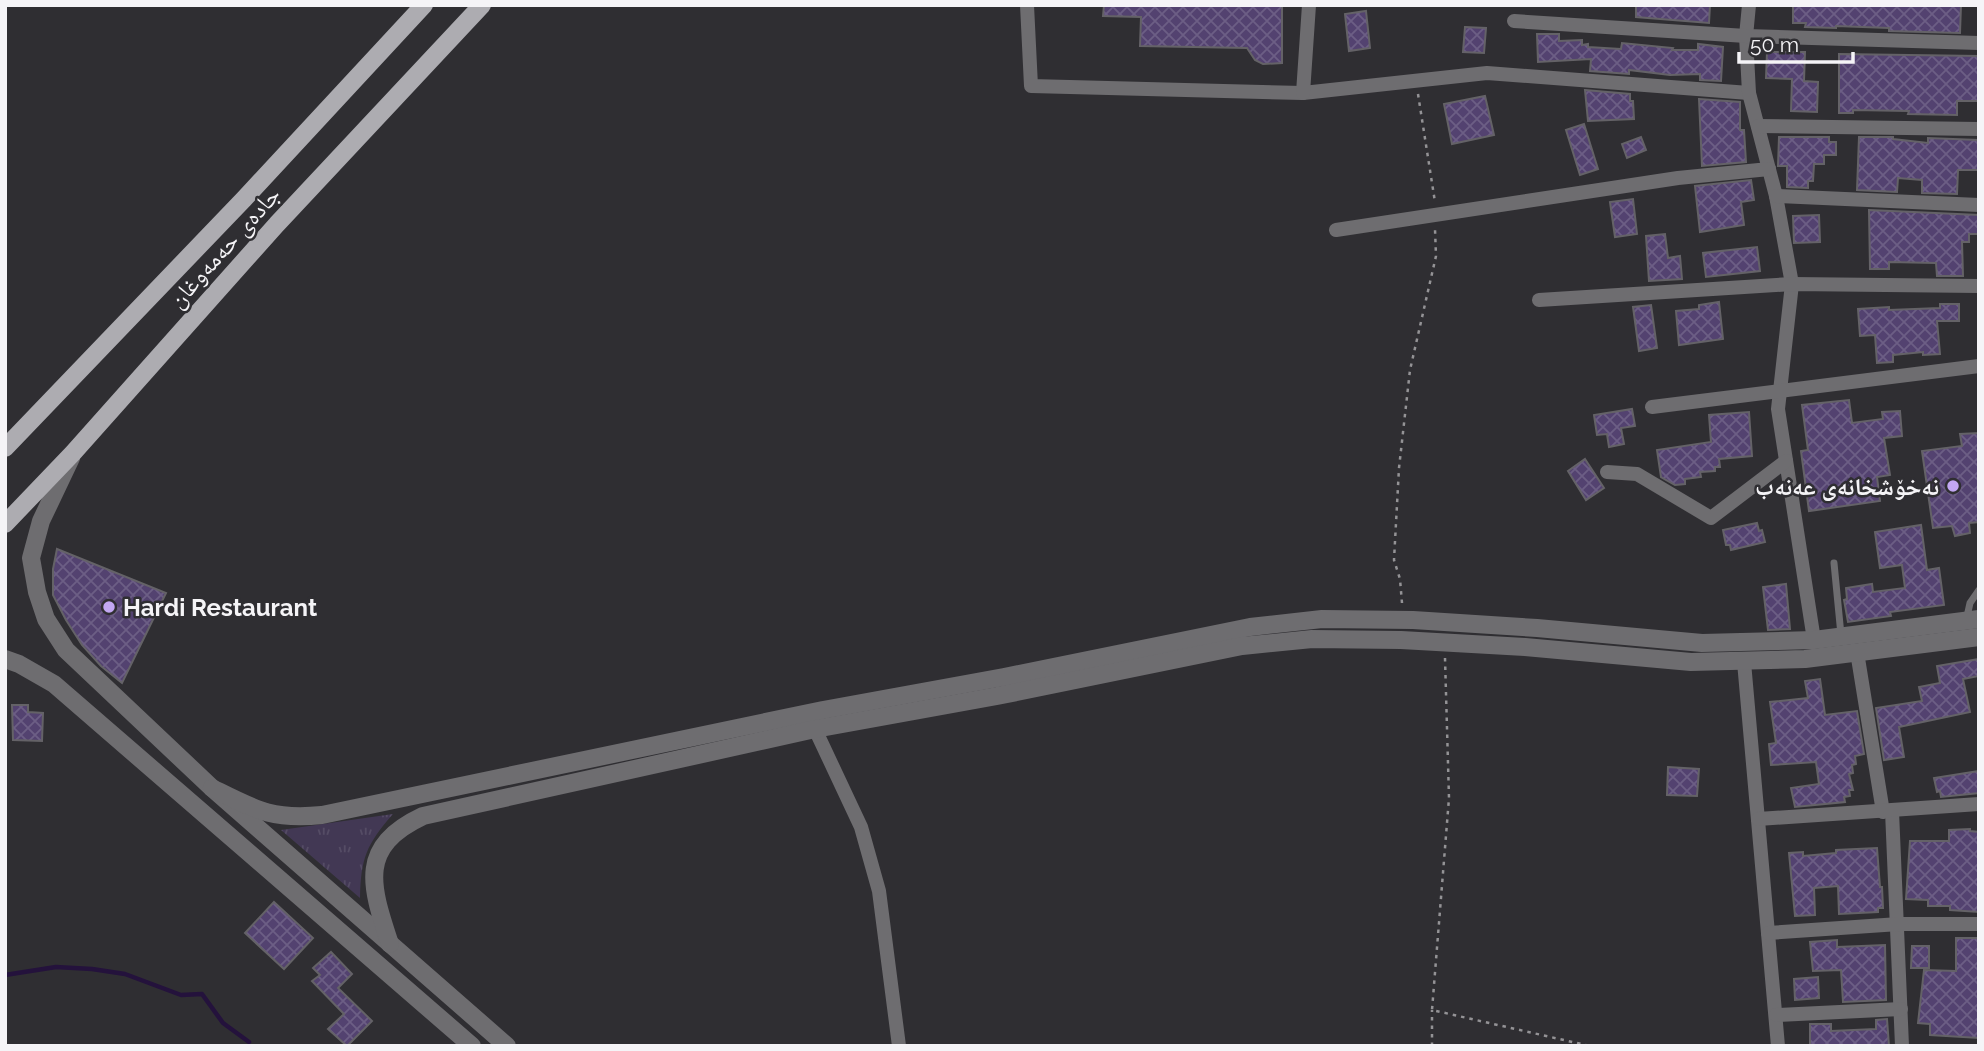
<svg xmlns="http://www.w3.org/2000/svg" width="1984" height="1051" font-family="Raleway,'Noto Naskh Arabic',sans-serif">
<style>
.grass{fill:url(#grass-tufts)}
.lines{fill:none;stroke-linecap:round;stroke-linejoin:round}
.stream{stroke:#24123c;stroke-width:4.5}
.building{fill:url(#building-cross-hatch);stroke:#646267;stroke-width:2}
.path{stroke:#949396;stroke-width:2.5;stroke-dasharray:3.5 5;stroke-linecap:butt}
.service{stroke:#6e6d70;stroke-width:7}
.minor{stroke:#6e6d70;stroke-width:14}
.tertiary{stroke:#6e6d70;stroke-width:18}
.primary{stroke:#adacb1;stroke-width:18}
.poi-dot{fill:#c2a7f2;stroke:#2f2e32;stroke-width:2.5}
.labels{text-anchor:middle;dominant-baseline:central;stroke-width:5;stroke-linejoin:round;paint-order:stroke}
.street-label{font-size:24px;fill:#f5f4f7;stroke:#2f2e32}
.poi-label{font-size:24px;font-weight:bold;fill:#f5f4f7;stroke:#2f2e32;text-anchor:end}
</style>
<defs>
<pattern id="grass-tufts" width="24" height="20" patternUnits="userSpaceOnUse" patternTransform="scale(1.75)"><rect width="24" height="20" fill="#423854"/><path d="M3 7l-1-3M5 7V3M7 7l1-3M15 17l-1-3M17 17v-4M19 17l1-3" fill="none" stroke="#554c65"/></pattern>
<pattern id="building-cross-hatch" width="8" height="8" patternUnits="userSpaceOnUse" patternTransform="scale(1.75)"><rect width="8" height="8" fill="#534270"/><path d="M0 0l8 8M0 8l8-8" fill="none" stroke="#6c5e85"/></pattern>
</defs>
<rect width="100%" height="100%" fill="#2f2e32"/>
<path class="grass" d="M393 814C366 845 361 858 360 898L281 830Z"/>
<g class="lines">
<polyline class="stream" points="5,975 56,967 92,969 125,974 181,995 202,994 223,1023 249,1042"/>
</g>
<g class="building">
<polygon points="1104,5 1282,5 1282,63 1263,64 1255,60 1247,48 1140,46 1141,17 1103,16"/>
<polygon points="1636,5 1710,5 1709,23 1636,17"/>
<polygon points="1793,5 1961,5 1960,33 1889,31 1889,28 1836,26 1836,28 1805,27 1806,23 1793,23"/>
<polygon points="1366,11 1370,48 1349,51 1345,14"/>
<polygon points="1465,27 1486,28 1484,53 1463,52"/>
<polygon points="1537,34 1559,34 1559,41 1582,40 1582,45 1588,44 1588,47 1621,49 1622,43 1673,48 1672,50 1698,50 1698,44 1723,47 1721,81 1700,80 1700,74 1670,75 1629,70 1629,74 1590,71 1591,59 1538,62"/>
<polygon points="1767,52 1805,52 1804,81 1818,82 1817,112 1791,111 1792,79 1766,78"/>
<polygon points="1839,54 1979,56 1979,101 1957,101 1957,115 1908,114 1909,111 1853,110 1853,113 1839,113"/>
<polygon points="1585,90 1630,94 1630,101 1633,101 1634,119 1588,121"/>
<polygon points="1485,96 1494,135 1452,144 1444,104"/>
<polygon points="1699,99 1740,102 1740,130 1744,130 1746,162 1702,166"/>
<polygon points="1584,124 1598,169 1580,175 1566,130"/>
<polygon points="1641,137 1646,150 1627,158 1622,144"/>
<polygon points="1779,137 1829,137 1829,142 1836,142 1836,155 1824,155 1824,164 1814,164 1813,181 1808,181 1808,188 1787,187 1787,166 1778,166"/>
<polygon points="1859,137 1893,137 1893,139 1928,143 1928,138 1978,140 1979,170 1958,170 1957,194 1922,193 1922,180 1898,178 1897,192 1857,190"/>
<polygon points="1751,180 1754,200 1741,202 1744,225 1700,232 1695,186"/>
<polygon points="1633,199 1637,234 1615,237 1610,202"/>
<polygon points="1869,210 1979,215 1979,234 1969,234 1969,242 1962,242 1963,276 1937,276 1936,263 1889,262 1889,269 1870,269"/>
<polygon points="1819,215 1820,242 1794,243 1793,216"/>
<polygon points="1665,234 1668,258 1680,256 1682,279 1649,281 1646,236"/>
<polygon points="1757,247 1760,271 1706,277 1703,253"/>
<polygon points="1719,302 1723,339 1679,345 1676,311 1699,309 1699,305"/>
<polygon points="1940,304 1959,304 1959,321 1937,321 1940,354 1923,355 1923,352 1893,355 1893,362 1877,363 1875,335 1860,336 1858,309 1889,307 1889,310 1940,308"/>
<polygon points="1651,305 1657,348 1639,351 1633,307"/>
<polygon points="1849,400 1852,423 1883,419 1882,412 1900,411 1902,436 1884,438 1890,475 1877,477 1880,501 1809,511 1801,451 1808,450 1802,405"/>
<polygon points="1632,409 1635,426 1621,428 1624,444 1609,447 1607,434 1597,435 1594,415"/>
<polygon points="1749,412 1752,456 1719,459 1720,467 1715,467 1715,471 1700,472 1701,477 1685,479 1685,484 1675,485 1661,477 1657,450 1711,442 1709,415"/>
<polygon points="1979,433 1979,522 1969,523 1970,533 1955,536 1952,526 1933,528 1922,451 1962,446 1960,434"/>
<polygon points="1585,459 1604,488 1586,500 1568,471"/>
<polygon points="1757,523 1759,531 1762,530 1765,542 1731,550 1730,545 1726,545 1723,530"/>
<polygon points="1921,525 1927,570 1939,568 1944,605 1890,612 1891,616 1848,622 1844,600 1847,599 1846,588 1872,584 1873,592 1905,588 1902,565 1880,568 1875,532"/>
<polygon points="57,549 166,593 122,683 101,666 82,645 66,620 53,595 53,569"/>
<polygon points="1786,584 1790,629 1768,630 1763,587"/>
<polygon points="1979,659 1979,676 1963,679 1970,712 1899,727 1904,757 1884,760 1876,708 1922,701 1919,687 1940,683 1937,666"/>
<polygon points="1820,679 1825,715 1857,711 1864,754 1855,756 1856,764 1852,765 1853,773 1849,774 1853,790 1849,790 1850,796 1844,797 1845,802 1795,807 1791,788 1819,784 1816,762 1771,765 1769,744 1776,743 1770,702 1808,698 1805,681"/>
<polygon points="12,705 28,705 28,712 43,713 42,741 13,740"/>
<polygon points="1668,767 1699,769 1697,796 1667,795"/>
<polygon points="1979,771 1979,793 1941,797 1940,791 1937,792 1934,778"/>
<polygon points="1970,829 1970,831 1979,832 1979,912 1950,910 1950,906 1928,906 1928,900 1906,899 1910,841 1949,841 1949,830"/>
<polygon points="1877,848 1880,887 1882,887 1883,908 1878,908 1878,912 1839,914 1838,886 1814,888 1815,915 1795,916 1789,853 1803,852 1803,856 1836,853 1836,850"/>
<polygon points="274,902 313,938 284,969 245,933"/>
<polygon points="1956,938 1979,938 1979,1038 1930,1035 1930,1024 1918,1023 1924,970 1956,971"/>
<polygon points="1837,940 1837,947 1885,945 1886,1000 1843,1002 1841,970 1813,971 1810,942"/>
<polygon points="1912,946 1929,946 1929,968 1911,968"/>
<polygon points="331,952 352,974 338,988 372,1021 347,1046 328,1029 344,1014 312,981 320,975 313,968"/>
<polygon points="1818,977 1819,998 1795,1000 1794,979"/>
<polygon points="1887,1019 1889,1046 1810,1046 1810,1024 1831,1024 1831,1031 1876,1029 1876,1020"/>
</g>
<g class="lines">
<g class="path">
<polyline points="1418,94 1435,202"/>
<polyline points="1402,603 1400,579 1394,560 1399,468 1410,370 1436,256 1435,229"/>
<polyline points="1445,658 1449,798 1432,1010 1590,1046"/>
<polyline points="1432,1046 1432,1010"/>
</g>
<g class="service">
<polyline points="1834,563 1841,635"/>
<polyline points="1966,621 1970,603 1979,590"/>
</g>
<g class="minor">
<polyline points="1027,5 1031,86 1303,93 1487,73 1749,93"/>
<polyline points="1749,5 1746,36 1749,93 1776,196 1792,284 1778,409 1814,640"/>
<polyline points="1514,21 1746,36 1979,43"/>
<polyline points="1303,93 1309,5"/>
<polyline points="1758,126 1979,129"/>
<polyline points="1776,196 1979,205"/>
<polyline points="1336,230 1678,178 1769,169"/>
<polyline points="1539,300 1792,284 1979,286"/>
<polyline points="1652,407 1979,366"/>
<polyline points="1607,472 1637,474 1711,518 1786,461"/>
<polyline points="1857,652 1883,812"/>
<polyline points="1744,662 1778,1046"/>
<polyline points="815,729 861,827 879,891 899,1046"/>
<polyline points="1892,811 1902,1046"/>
<polyline points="1758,819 1979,804"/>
<polyline points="1768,933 1899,924 1979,924"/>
<polyline points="1776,1015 1901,1009"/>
</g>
<g class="tertiary">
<polyline points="71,458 41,521 31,558 37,592 46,619 66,650 212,788 507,1046"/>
<polyline points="5,659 19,664 54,684 472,1046"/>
<path d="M212 788C256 810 272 820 322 815L823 710 1004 677 1250 627 1322 619 1413 620 1537 628 1702 643 1814 640 1979 619"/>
<path d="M390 944C371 886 357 847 423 816L815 729 997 696 1242 646 1312 639 1401 640 1525 647 1691 662 1805 659 1979 637"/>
</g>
<g class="primary">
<polyline points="5,448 244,199 424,5"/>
<polyline points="5,524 73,453 277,224 482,5"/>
</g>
</g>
<g class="poi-dot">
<circle cx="1953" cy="486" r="7"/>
<circle cx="109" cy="607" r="7"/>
</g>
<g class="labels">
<g class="street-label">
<text transform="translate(224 247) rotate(-48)">جادەی حەمەوغان</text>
</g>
<g class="poi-label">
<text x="1939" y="486">نەخۆشخانەی عەنەب</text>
<text x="123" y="607" text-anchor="start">Hardi Restaurant</text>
</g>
</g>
<rect width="1984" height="1051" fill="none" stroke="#f5f4f7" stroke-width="14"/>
<path d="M1739 52v10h114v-10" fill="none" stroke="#f5f4f7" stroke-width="3.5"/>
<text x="1750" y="52" font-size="21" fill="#f5f4f7" stroke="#2f2e32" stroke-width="5" paint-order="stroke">50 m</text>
</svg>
